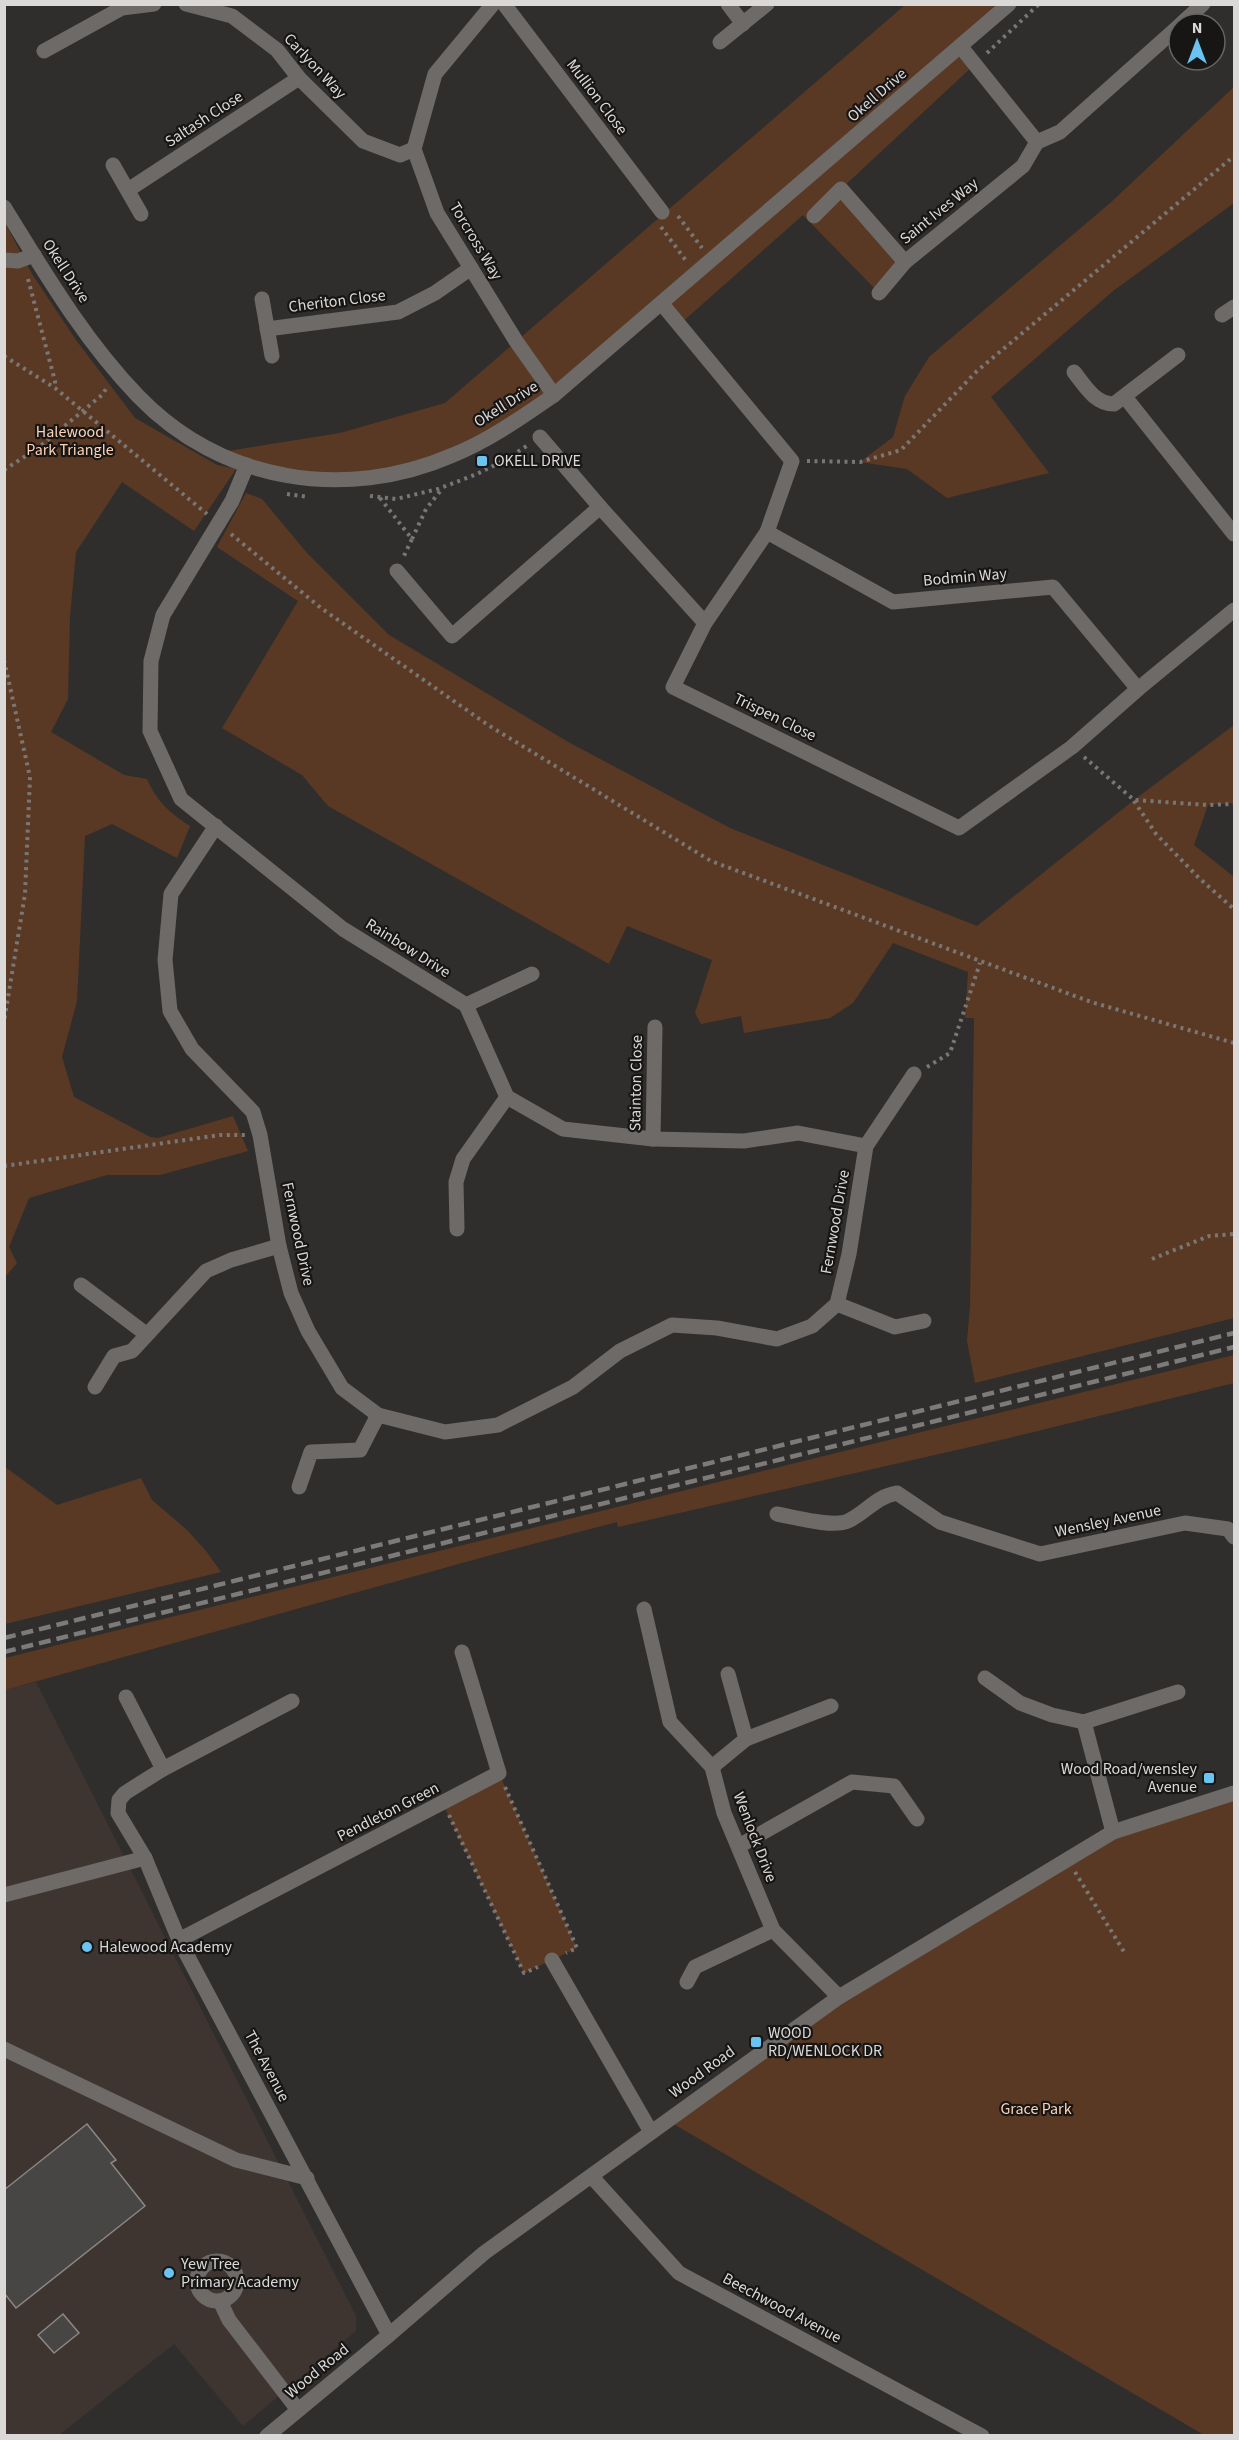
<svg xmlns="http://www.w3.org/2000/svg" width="1239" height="2440" font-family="'Source Sans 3',sans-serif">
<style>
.built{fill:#3e3530}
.green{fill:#5a3924}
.building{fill:#484644;stroke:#8a8785;stroke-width:1.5}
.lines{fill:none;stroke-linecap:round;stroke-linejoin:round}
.path{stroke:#797775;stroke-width:4;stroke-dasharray:3 4.5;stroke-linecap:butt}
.minor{stroke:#6d6a68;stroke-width:15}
.rail{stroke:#7d7b7a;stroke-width:4.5;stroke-dasharray:12 6;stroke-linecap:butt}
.poi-dot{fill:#6bc3f2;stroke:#171615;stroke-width:2}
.labels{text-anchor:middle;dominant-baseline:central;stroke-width:4.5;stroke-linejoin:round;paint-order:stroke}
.street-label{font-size:16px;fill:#dbd9d8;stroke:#171615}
.park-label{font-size:16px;fill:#fdd2b7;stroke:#171615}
.poi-label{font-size:16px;fill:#dbd9d8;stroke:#171615;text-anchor:start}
</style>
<rect width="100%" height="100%" fill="#302e2c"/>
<polygon class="built" points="36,1682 356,2316 356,2331 243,2426 174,2344 59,2435 5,2436 4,1690"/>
<g class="green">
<polygon points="905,5 1009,5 961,46 975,64 841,189 905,262 879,293 803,215 680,324 662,304 554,395 453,455 342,481 216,453 340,433 445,403"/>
<polygon points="1234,87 1234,203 1113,291 991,397 1049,473 947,498 907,469 860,462 893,437 905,396 929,357 1109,204"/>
<path d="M4 221 32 274 76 340 135 418 217 465 236 469 194 531 122 482 76 552 70 616 68 699 51 732 124 775 147 779C156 801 171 814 190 826L177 858 112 824 85 836 77 1001 62 1057 74 1097 150 1137 158 1138 233 1116 248 1151 160 1175H107L29 1198 9 1247 17 1263 5 1277Z"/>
<polygon points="246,493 262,499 307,553 389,635 570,743 730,828 977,926 1134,800 1234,725 1234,803 1208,805 1194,845 1234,877 1234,1318 975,1383 967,1341 970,1306 974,1018 965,1018 968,972 893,943 853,1003 830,1018 744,1033 741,1016 701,1024 695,1013 712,960 627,926 609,964 328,806 302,775 222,728 298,601 217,547"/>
<polygon points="1234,1355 1234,1383 1005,1439 618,1527 617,1522 491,1555 5,1690 5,1658"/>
<polygon points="5,1467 57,1505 141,1478 152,1500 187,1530 206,1551 221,1572 5,1624"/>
<polygon points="499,1773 577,1948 524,1973 443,1804"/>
<polygon points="1234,1794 1234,2435 1204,2435 667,2120 857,1986 1095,1843"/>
</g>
<g class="building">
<polygon points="87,2124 116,2160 111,2163 145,2206 16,2308 4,2293 4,2190"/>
<polygon points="63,2314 79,2333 54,2353 38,2335"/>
</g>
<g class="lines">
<g class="path">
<polyline points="987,53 1039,4"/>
<polyline points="678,216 702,248"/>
<polyline points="661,227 687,262"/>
<polyline points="28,279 55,381 55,388"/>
<polyline points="4,356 55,388 207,514"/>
<polyline points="807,461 860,462 901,450 977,371 1234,156"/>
<polyline points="4,470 38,448 102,395 108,386"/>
<polyline points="287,494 309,497"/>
<polyline points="370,496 396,499 438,489 477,474 507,459 528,445"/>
<polyline points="380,498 412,539 403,558"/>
<polyline points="231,534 321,608 488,725 711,861 1091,1002 1234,1043"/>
<polyline points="412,539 426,509 442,489"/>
<polyline points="4,660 30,777 25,894 4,1022"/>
<polyline points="1084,757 1134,800 1208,805 1234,804"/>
<polyline points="1134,801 1156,834 1200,879 1234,909"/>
<polyline points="927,1067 950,1053 980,963"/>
<polyline points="4,1166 220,1135 245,1135"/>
<polyline points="1152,1259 1209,1236 1234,1234"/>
<polyline points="505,1787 577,1948 566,1953"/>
<polyline points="449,1815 524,1973 538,1967"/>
<polyline points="1075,1872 1126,1955"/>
</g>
<g class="minor">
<polyline points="186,4 232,16 277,50 299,78 363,141 400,155 414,149"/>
<polyline points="493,4 435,74 414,149 437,213 516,341 554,395"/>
<polyline points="504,4 662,212"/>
<polyline points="728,4 743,24"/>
<polyline points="1181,24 1203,4"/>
<polyline points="720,42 767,4"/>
<polyline points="961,47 1037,142 1060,132 1179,26"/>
<polyline points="44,51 122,8 154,4"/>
<polyline points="113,165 141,214"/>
<polyline points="128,190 299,78"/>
<path d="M4 207C45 273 84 340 138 396 221 482 345 502 453 455 490 440 522 417 554 395L1009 4"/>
<polyline points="814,216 841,189 905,262 1023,166 1037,142"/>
<polyline points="4,260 18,261 34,255"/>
<polyline points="879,293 905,262"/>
<polyline points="262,299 272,356"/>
<polyline points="662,304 792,461 767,532 705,623 673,687 959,828 1072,747 1138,689 1234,610"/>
<polyline points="1222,315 1234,307"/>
<polyline points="267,329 398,312 435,293 471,268"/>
<path d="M1074 372C1085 386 1095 404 1114 404L1178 355"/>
<polyline points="1125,397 1234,534"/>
<polyline points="540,437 600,507 705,623"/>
<polyline points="247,465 232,501 163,615 151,661 150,731 181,799 343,929 466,1005 507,1097 563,1129 653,1139 744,1141 798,1133 866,1146"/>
<polyline points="767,532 893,602 1053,587 1138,689"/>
<polyline points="397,571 452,636 600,507"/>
<polyline points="216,826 171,894 165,960 170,1011 192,1049 253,1112 260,1135 279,1246 291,1293 308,1331 342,1388 378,1415 445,1432 498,1425 573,1387 620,1351 672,1325 717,1328 777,1339 812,1326 837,1304 849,1254 866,1146 914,1074"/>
<polyline points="466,1005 532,974"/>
<polyline points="653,1139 655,1027"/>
<polyline points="457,1229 456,1182 463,1159 507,1097"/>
<polyline points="81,1285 146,1334"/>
<polyline points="837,1304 895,1327 924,1321"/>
<polyline points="95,1387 114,1356 132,1351 206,1271 231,1260 279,1246"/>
<polyline points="299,1487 311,1452 360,1450 378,1415"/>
<path d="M777 1514C794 1517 833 1528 848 1521 867 1512 875 1497 897 1493L940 1522 1040 1554 1185 1523 1228 1529 1234 1537"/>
<polyline points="644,1609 670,1722 712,1767 724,1813 773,1930 839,1997"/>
<polyline points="985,1678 1020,1703 1052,1715 1084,1722"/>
<polyline points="126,1697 163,1769"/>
<polyline points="292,1701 163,1769 125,1793 119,1800 118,1813 145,1858 179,1940 389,2335"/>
<polyline points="746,1739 831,1706"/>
<polyline points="712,1767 746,1739 728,1674"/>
<polyline points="1113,1832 1084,1722 1178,1692"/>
<polyline points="739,1846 852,1782 894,1786 917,1819"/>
<polyline points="4,1895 145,1858"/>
<polyline points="179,1940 499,1773 462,1652"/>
<polyline points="552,1960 651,2132"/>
<polyline points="687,1982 695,1967 773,1930"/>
<polyline points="4,2049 236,2160 307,2178"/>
<polyline points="592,2177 679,2273 982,2436"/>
<circle cx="217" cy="2281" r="20"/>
<polyline points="220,2301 229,2320 298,2410"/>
<polyline points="267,2436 389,2335 484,2253 839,1997 1113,1832 1234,1793"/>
</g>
<g class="rail">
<polyline points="4,1638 1234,1333"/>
<polyline points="4,1652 1234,1347"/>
</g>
</g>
<g class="poi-dot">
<rect x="476" y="455" width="12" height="12" rx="3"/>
<rect x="1203" y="1772" width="12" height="12" rx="3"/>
<circle cx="87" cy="1947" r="6"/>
<rect x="750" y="2036" width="12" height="12" rx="3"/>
<circle cx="169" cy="2273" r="6"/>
</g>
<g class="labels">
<g class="street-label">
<text transform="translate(315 66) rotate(47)">Carlyon Way</text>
<text transform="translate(877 95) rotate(-41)">Okell Drive</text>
<text transform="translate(597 97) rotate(53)">Mullion Close</text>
<text transform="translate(204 119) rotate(-33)">Saltash Close</text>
<text transform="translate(939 211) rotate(-39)">Saint Ives Way</text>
<text transform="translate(476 241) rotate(59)">Torcross Way</text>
<text transform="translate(66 271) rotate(57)">Okell Drive</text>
<text transform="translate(337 301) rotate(-7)">Cheriton Close</text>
<text transform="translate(506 404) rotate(-32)">Okell Drive</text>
<text transform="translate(965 577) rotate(-5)">Bodmin Way</text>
<text transform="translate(775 717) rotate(26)">Trispen Close</text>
<text transform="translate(408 948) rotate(32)">Rainbow Drive</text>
<text transform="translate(636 1083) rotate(-89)">Stainton Close</text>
<text transform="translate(835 1222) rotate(-80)">Fernwood Drive</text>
<text transform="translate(298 1234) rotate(78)">Fernwood Drive</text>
<text transform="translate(1108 1521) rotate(-12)">Wensley Avenue</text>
<text transform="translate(388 1812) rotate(-27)">Pendleton Green</text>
<text transform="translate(755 1837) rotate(69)">Wenlock Drive</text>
<text transform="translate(267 2066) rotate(62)">The Avenue</text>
<text transform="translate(702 2072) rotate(-36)">Wood Road</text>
<text transform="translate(782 2308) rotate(28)">Beechwood Avenue</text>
<text transform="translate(317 2371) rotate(-39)">Wood Road</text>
</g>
<g class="park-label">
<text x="70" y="432">Halewood<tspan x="70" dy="18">Park Triangle</tspan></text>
<text x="1036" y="2109">Grace Park</text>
</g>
<g class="poi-label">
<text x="494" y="461">OKELL DRIVE</text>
<text x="1197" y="1769" text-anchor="end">Wood Road/wensley<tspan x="1197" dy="18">Avenue</tspan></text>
<text x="99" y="1947">Halewood Academy</text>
<text x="768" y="2033">WOOD<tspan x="768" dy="18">RD/WENLOCK DR</tspan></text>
<text x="181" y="2264">Yew Tree<tspan x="181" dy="18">Primary Academy</tspan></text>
</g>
</g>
<rect width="1239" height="2440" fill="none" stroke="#dbd9d8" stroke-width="12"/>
<g transform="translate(1197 42)"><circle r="28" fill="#171615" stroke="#656463" stroke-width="1.5"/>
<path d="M0-4.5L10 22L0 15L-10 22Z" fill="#6bc3f2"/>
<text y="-9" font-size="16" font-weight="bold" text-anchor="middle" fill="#dbd9d8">N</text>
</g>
</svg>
